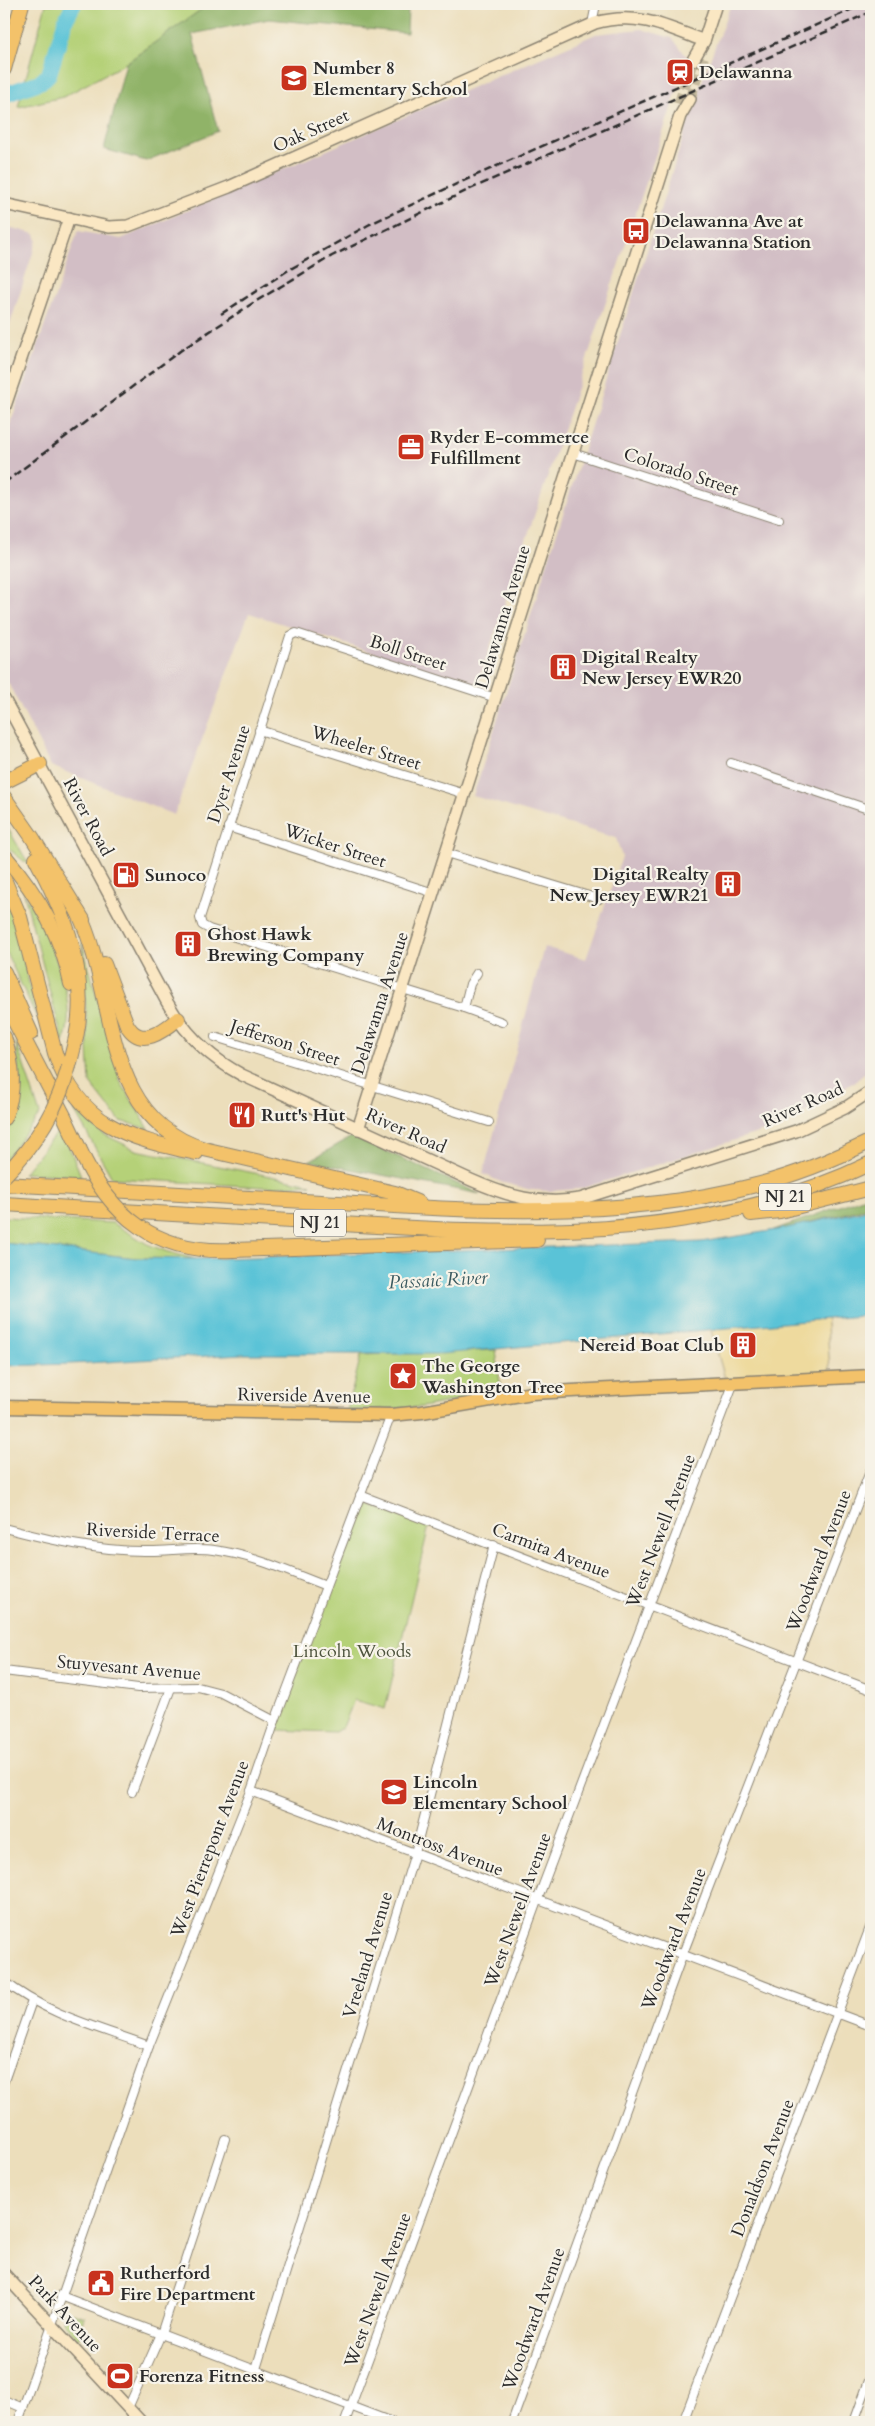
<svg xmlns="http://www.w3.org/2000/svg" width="875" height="2426" font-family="Cardo,serif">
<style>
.industrial{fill:#d2bec5}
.green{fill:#b5d178;stroke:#707e52}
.forest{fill:#90b368;stroke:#5e6f4a}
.sand{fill:#eeda9e;stroke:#8c8264}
.water{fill:#5ac3d7;stroke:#427781}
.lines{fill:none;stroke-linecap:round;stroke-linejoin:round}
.river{stroke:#5ac3d7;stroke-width:16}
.secondary-tunnel{stroke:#c5ba9e;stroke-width:11;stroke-dasharray:11 5.5;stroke-linecap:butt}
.street-casing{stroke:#8c8473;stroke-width:10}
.secondary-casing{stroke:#8c8473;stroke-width:14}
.primary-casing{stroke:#8c8473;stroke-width:15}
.highway-casing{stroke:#8c8473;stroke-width:16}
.street{stroke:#fff;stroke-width:8}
.secondary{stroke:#fae7c3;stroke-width:11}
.primary{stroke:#f3c26a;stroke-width:12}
.highway{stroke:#f3c26a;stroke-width:14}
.rail{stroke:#2b2b2b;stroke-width:2.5;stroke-dasharray:8 4;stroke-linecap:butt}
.highway-bridge-casing{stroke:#8c8473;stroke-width:16;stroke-linecap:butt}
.highway-bridge{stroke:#f3c26a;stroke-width:14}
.labels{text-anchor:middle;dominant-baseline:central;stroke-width:4.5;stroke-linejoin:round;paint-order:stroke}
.shield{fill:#f7f3e8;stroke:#686764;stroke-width:1}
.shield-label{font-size:16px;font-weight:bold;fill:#2b2b2b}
.poi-label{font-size:18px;font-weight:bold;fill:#2b2b2b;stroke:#f7f3e8;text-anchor:start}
.street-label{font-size:18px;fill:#2b2b2b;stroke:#f7f3e8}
.park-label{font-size:18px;fill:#4e543e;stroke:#f7f3e8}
.water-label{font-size:19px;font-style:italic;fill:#39595f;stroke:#f7f3e8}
</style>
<rect width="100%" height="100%" fill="#f7f3e8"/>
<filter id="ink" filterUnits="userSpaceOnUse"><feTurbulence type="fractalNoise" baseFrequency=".02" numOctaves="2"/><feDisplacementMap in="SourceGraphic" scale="10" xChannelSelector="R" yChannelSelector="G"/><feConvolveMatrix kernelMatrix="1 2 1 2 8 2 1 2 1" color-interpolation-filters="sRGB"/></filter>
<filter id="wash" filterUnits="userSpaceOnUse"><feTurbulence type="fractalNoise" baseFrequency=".0096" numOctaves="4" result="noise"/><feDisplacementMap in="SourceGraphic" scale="20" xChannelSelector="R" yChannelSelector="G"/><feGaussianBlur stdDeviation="1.12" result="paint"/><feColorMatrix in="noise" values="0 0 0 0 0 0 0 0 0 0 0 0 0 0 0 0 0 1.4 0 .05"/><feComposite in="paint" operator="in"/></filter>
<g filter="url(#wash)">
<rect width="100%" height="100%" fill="#ecdebb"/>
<g class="industrial">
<polygon points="731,4 871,4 871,1068 856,1081 783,1125 580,1189 549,1191 531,1190 501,1182 483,1174 544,947 586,959 622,857 616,838 473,796 696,97"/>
<polygon points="641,29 672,38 688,58 477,686 249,613 174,815 51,766 4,675 4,442 78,231 121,239 596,34"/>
<polygon points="4,226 35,234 37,240 4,343"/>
</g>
<g class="green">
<polygon points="46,4 209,4 126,63 63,97 18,107"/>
<polygon points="296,4 349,4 333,10"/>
<polygon points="4,822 30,866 4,845"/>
<path d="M24 893C45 929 82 1002 63 1042Z"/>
<polygon points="4,898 14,919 37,1018 4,948"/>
<polygon points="82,943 120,1081 149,1129 120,1121 90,1083"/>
<polygon points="16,1042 40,1114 4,1161 4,1132 17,1106 20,1086"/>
<polygon points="74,1110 103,1134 136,1150 311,1184 264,1187 112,1178"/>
<polygon points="61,1127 81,1176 23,1173 24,1173"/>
<polygon points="4,1217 113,1223 147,1244 168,1252 196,1259 136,1258 4,1243"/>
<polygon points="496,1350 501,1392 422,1407 347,1411 361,1355"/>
<polygon points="363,1503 429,1526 385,1709 354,1700 343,1727 335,1732 274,1730 278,1715"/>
<polygon points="67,2311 85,2317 78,2340 63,2321"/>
</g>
<g class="forest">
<polygon points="209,4 296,4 333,10 349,4 412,4 408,9 407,33 269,19 192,34 218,131 146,161 104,149 126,63"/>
<polygon points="353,1136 480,1194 309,1161"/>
<polygon points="871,1187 871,1207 760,1235 865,1197"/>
</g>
<polygon class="sand" points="826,1309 830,1372 726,1382 708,1320"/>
<polygon class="water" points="871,1209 871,1315 440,1354 242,1354 70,1364 4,1366 4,1243 136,1258 196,1259 701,1242 782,1229"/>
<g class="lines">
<polyline class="river" points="4,95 42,81 49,74 66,19 74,4"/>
</g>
</g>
<g filter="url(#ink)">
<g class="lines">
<g class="secondary-tunnel">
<polyline points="690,99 704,55"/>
<polyline points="679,104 693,60"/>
</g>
<defs>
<g id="street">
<polyline points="592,24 596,4"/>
<polyline points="573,453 779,520"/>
<polyline points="496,698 296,633 290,636 200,918 202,925 209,929 464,1008 502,1022"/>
<polyline points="259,730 465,794"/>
<polyline points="731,763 871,810"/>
<polyline points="228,827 434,893"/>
<polyline points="446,853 599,899"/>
<polyline points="464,1008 470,984 477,973"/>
<polyline points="215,1037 489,1122"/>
<polyline points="360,1495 871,1690"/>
<path d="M4 1528C50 1540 101 1552 150 1551 171 1551 192 1547 214 1550 253 1555 289 1572 326 1586"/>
<polyline points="4,1671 138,1688 198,1687 221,1693 275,1721"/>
<polyline points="251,1791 871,2026"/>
<polyline points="132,1792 171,1688"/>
<path d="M4 1981C45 2014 100 2028 149 2046"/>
<polyline points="4,2081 32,2001"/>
<polyline points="61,2296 392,2422"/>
<polyline points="256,2369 415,1853 494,1545"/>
<polyline points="4,2400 23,2408"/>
<polyline points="128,2408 161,2334 225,2139"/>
<polyline points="18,2422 149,2046 251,1791 275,1721 391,1415"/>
<polyline points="345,2422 537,1901 734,1382"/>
<polyline points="512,2422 682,1956 871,1469"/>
<polyline points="683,2422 871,1925"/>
<polyline points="854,2422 871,2375"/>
</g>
<g id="secondary">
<polyline points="693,60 704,41 716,4"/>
<path d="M4 204 109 227 128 226 229 187 595 23C637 11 665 26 704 41"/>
<polyline points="4,409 69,218"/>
<path d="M4 699 167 1002C185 1034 210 1058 242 1075L471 1180C507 1196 541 1206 580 1199L796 1131 845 1108 871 1091"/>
<polyline points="358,1129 680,116 690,99"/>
<polyline points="4,2274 141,2422"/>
</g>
<polyline id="primary" points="4,1407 391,1415 422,1412 532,1393 871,1376"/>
<g id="highway">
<polyline points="4,69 22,4"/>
<polyline points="4,782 40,764"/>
<polyline points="4,797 32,837 83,920"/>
<path d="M4 855C35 891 62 936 71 984"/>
<path d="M36 859C62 908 84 961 79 1017 78 1034 73 1050 69 1066"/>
<path d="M4 879 20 917 55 1053C79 1126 128 1138 196 1153"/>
<path d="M78 912C118 992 99 1117 204 1149L395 1193 419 1203"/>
<path d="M104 964 127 1025C141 1049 163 1031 178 1019"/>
<polyline points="4,972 31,1033"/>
<polyline points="4,1001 64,1116 79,1148"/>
<path d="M4 1037C13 1065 16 1091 4 1118"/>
<path d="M4 1184C110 1190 215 1196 321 1202 460 1210 616 1221 752 1186 793 1176 833 1160 871 1141"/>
<path d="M4 1204C111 1210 218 1217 325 1223 509 1234 700 1246 871 1163"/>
<polyline points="751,1214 780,1211 871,1188"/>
<polyline points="233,1250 537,1240"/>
</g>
</defs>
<use href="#street" class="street-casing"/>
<use href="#secondary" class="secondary-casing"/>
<use href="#primary" class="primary-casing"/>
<use href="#highway" class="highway-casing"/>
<use href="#street" class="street"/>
<use href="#secondary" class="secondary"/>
<use href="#primary" class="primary"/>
<use href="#highway" class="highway"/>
<g class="rail">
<polyline points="221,314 287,271 370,224 463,181 864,4"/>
<polyline points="4,483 180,351 253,303 332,256 468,190 871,12"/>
</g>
<defs>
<g id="highway-bridge">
<path d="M79 1148C109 1216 156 1254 233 1250"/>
<path d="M4 1176C35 1145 58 1108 69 1066"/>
</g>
</defs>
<use href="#highway-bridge" class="highway-bridge-casing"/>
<use href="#highway-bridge" class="highway-bridge"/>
</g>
</g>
<defs>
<symbol id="station-square" viewBox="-11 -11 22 22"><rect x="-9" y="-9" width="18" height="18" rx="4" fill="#c8321e" stroke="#f7f3e8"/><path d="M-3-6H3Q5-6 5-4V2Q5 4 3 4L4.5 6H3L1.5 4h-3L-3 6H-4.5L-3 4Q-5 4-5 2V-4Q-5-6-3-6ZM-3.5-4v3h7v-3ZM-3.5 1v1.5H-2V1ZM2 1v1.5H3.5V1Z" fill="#fff"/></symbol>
<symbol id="school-square" viewBox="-11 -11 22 22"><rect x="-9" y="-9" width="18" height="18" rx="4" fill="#c8321e" stroke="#f7f3e8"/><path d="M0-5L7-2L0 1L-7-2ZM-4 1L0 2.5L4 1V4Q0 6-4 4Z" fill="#fff"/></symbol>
<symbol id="bus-square" viewBox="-11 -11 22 22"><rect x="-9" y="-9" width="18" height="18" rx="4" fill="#c8321e" stroke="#f7f3e8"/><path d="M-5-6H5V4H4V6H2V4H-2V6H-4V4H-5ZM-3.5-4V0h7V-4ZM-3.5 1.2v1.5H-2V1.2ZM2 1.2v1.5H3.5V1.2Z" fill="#fff"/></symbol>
<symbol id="office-square" viewBox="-11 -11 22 22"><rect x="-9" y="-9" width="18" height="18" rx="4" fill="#c8321e" stroke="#f7f3e8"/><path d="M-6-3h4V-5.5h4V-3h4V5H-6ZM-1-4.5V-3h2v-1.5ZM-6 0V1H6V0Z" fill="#fff"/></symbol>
<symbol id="building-square" viewBox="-11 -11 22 22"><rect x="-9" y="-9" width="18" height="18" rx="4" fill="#c8321e" stroke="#f7f3e8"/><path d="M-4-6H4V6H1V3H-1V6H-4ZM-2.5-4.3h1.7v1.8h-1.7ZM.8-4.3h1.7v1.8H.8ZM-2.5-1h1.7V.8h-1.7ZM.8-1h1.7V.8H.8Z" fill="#fff"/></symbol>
<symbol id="fuel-square" viewBox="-11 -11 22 22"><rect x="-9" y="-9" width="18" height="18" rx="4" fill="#c8321e" stroke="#f7f3e8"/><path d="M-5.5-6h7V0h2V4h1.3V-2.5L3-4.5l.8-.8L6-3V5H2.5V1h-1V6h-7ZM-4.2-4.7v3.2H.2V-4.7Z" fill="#fff"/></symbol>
<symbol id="restaurant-square" viewBox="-11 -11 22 22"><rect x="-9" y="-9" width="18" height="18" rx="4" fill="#c8321e" stroke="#f7f3e8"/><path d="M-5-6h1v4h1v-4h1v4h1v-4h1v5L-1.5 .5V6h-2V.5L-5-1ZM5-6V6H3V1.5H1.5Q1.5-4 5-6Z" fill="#fff"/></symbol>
<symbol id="sight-square" viewBox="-11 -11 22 22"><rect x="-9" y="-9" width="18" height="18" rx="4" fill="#c8321e" stroke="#f7f3e8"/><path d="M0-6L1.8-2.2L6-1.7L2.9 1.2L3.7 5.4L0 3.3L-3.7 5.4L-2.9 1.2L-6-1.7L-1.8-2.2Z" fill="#fff"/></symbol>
<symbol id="civic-square" viewBox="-11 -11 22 22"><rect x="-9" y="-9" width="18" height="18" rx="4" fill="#c8321e" stroke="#f7f3e8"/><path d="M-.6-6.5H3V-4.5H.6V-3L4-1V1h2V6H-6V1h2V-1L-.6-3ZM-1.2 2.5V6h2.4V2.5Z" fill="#fff"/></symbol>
<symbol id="stadium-square" viewBox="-11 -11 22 22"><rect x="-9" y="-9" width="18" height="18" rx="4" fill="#c8321e" stroke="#f7f3e8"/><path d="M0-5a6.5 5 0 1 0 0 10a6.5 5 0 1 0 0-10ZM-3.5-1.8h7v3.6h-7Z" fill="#fff"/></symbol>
</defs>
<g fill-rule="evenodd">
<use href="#station-square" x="664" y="56" width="32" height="32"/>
<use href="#school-square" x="278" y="62" width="32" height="32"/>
<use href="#bus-square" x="620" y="215" width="32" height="32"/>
<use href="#office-square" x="395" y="431" width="32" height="32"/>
<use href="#building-square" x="547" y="651" width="32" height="32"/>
<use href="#fuel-square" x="110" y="859" width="32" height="32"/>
<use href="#building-square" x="712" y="868" width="32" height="32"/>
<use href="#building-square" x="172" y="928" width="32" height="32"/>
<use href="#restaurant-square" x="226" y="1099" width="32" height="32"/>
<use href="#building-square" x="727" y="1329" width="32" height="32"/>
<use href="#sight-square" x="387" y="1360" width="32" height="32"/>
<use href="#school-square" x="378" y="1776" width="32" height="32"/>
<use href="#civic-square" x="85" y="2267" width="32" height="32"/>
<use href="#stadium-square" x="104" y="2360" width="32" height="32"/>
</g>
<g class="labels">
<g class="shield">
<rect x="759" y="1183.5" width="52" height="27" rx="4"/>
<rect x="294" y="1209.5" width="52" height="27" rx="4"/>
</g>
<g class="shield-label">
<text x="785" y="1197">NJ 21</text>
<text x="320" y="1223">NJ 21</text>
</g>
<g class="poi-label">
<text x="313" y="68">Number 8<tspan x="313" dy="21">Elementary School</tspan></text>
<text x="699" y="72">Delawanna</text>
<text x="655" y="221">Delawanna Ave at<tspan x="655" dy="21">Delawanna Station</tspan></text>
<text x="430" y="437">Ryder E-commerce<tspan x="430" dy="21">Fulfillment</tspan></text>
<text x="582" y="657">Digital Realty<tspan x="582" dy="21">New Jersey EWR20</tspan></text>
<text x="709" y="874" text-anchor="end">Digital Realty<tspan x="709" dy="21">New Jersey EWR21</tspan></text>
<text x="145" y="875">Sunoco</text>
<text x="207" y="934">Ghost Hawk<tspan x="207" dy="21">Brewing Company</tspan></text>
<text x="261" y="1115">Rutt's Hut</text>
<text x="724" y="1345" text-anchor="end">Nereid Boat Club</text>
<text x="422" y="1366">The George<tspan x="422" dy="21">Washington Tree</tspan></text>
<text x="413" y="1782">Lincoln<tspan x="413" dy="21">Elementary School</tspan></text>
<text x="120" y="2273">Rutherford<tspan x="120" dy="21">Fire Department</tspan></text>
<text x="139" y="2376">Forenza Fitness</text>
</g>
<g class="street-label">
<text transform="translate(311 131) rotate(-24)">Oak Street</text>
<text transform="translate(681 472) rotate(18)">Colorado Street</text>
<text transform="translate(503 617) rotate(-73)">Delawanna Avenue</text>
<text transform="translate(408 653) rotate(18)">Boll Street</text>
<text transform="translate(366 748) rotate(17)">Wheeler Street</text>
<text transform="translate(229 774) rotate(-72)">Dyer Avenue</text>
<text transform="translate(88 817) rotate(62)">River Road</text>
<text transform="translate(335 846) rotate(18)">Wicker Street</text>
<text transform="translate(380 1003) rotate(-72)">Delawanna Avenue</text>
<text transform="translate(285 1043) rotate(18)">Jefferson Street</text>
<text transform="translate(803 1105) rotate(-24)">River Road</text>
<text transform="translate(406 1131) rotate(24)">River Road</text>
<text transform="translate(304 1396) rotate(1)">Riverside Avenue</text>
<text transform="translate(661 1531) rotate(-69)">West Newell Avenue</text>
<text transform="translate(153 1533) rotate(3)">Riverside Terrace</text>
<text transform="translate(551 1551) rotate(21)">Carmita Avenue</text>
<text transform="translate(819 1561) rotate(-69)">Woodward Avenue</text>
<text transform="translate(129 1668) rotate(5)">Stuyvesant Avenue</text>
<text transform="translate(440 1847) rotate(21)">Montross Avenue</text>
<text transform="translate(210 1849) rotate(-69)">West Pierrepont Avenue</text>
<text transform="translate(518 1910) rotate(-70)">West Newell Avenue</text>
<text transform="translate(674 1939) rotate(-69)">Woodward Avenue</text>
<text transform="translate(368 1955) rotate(-73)">Vreeland Avenue</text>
<text transform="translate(763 2168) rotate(-69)">Donaldson Avenue</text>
<text transform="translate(378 2290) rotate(-70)">West Newell Avenue</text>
<text transform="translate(65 2314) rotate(47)">Park Avenue</text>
<text transform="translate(534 2319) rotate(-70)">Woodward Avenue</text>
</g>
<g class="park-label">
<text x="352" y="1651">Lincoln Woods</text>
</g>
<g class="water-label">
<text transform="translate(438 1280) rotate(-3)">Passaic River</text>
</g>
</g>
<rect width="875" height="2426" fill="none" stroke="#f7f3e8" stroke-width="20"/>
</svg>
